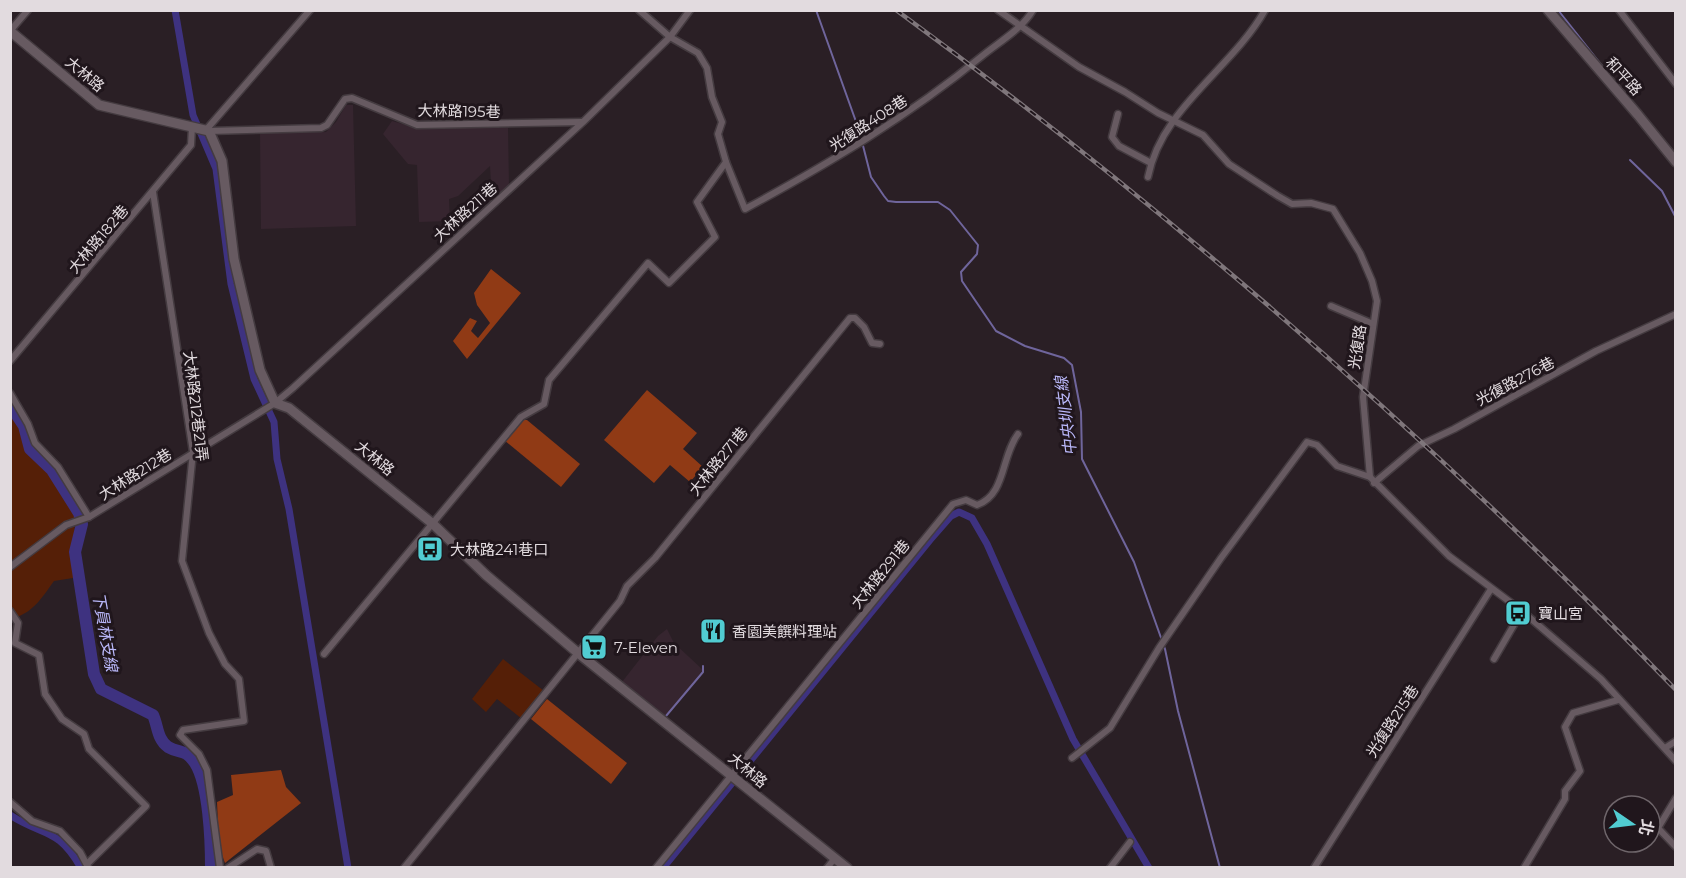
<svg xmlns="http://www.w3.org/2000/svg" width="1686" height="878" font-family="Montserrat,'Noto Sans TC',sans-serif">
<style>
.built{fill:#36252f}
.green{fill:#551f07}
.forest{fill:#903a15}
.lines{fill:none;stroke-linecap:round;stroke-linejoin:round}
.stream{stroke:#6f659c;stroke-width:2}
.canal{stroke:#3e3280;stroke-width:7}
.river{stroke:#3e3280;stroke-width:12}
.street-casing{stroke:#443b40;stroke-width:9}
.secondary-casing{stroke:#443b40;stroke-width:12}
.street{stroke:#675a61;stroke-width:6}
.secondary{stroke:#675a61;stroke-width:9}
.rail-casing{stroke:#7f767b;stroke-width:4.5}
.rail{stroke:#20161c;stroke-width:2;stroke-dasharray:7;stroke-linecap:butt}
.labels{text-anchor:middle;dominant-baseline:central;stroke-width:6;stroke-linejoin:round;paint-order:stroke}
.street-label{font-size:15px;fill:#e2dbdf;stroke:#20161c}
.poi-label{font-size:15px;fill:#e2dbdf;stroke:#20161c;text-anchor:start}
.water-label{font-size:16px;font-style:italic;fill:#bab8fa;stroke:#20161c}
</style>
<rect width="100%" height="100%" fill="#2a1f25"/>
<g class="built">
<polygon points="346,105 353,105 356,226 261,229 260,133 326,132 336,122"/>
<polygon points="392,121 414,127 508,128 509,185 492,201 490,166 458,196 449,199 450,221 419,222 417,165 408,164 383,134"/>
<polygon points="667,629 674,643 703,670 665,717 622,682 658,636"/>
</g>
<g class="green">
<path d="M10 411 21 427 29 452 49 472 75 514 73 578 54 581C41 599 33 613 11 619Z"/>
<polygon points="503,659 544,691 522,719 497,699 486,712 472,699"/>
</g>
<g class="forest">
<polygon points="491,269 521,293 467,359 453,341 470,318 477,321 471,331 478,338 490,323 477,305 474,293"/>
<polygon points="647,390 697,433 683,449 703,467 690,482 670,465 654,483 604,440"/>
<polygon points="521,420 527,420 580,464 561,487 504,440"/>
<polygon points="547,699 627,763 611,784 531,719"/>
<polygon points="281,770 286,787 301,803 225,863 219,847 217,802 233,795 231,775"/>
</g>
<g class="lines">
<g class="stream">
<polyline points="816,10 859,130 871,177 884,196 888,201 896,202 938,202 950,210 978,245 977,254 961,272 962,281 996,331 1025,346 1064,358 1072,365 1081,412 1082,459 1134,562 1165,649 1178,711 1220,868"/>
<polyline points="1558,10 1607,72"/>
<polyline points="1630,160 1662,191 1676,218"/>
<polyline points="666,716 703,672 703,666"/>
</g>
<g class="canal">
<polyline points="175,10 193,115 216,169 231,284 254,379 274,422 277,459 289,509 348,868"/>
<path d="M10 815C44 837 58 827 81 868"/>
<polyline points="663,868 930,540 951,516 959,512 972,518 987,544 1073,739 1149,868"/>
</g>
<path class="river" d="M10 405 24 426 30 449 52 470 79 513 82 524 75 552 94 674 101 689 153 715C158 726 157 739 168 747 180 754 185 748 195 763 209 785 211 841 211 868"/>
<defs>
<g id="street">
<polyline points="998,10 1079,67 1125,92 1158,113 1203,135 1229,164 1278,196 1292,204 1311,203 1333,209 1360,253 1372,281 1377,301 1363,397 1370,477 1449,556 1522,611 1601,679 1676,761"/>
<polyline points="1619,10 1676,84"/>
<polyline points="10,31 28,10"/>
<polyline points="1118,114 1112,137 1119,146 1151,163"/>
<polyline points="206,130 310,10"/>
<polyline points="209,131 321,128 327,125 345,99 352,98 417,125 582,122"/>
<path d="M726 162 745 209C828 164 909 116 982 56 999 42 1022 29 1033 10"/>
<path d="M1148 177C1161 108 1232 69 1265 10"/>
<polyline points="153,192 193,452 182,561 209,633 225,664 239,679 244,721 183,730 180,735 199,754 207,770 220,868"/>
<polyline points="1331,306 1373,324"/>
<polyline points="10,361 191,145 192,127"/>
<polyline points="10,393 28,424 35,443 58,467 89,517"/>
<polyline points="1374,483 1418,446 1454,429 1596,351 1676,314"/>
<polyline points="10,567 66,525 89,517 275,403 293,388 583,122 670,37 690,10"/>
<polyline points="10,611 18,623 15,643 39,655 45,694 62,719 84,734 89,749 146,806 87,864"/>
<polyline points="324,654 521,417 544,404 549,380 648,263 669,283 715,237 697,202 726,162 718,134 722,122 712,97 707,68 698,53 670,37 639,10"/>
<polyline points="1494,659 1522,611"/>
<polyline points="1665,748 1676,741"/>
<polyline points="1072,758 1110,728 1159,648 1221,558 1307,442 1317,445 1337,466 1370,477"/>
<polyline points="1676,798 1658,828 1676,847"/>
<polyline points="10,802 32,821 60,831 80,852 88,867"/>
<polyline points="228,868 257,849 266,851 271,868"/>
<polyline points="404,868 620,601 627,586 655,558 850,318 855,318 864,327 872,343 880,344"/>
<path d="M656 868 953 504 966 500 977 505C1006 495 1001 456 1018 434"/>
<polyline points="827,868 835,858"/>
<polyline points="1110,868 1130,842"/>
<polyline points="1314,868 1491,589"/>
<polyline points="1524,868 1565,799 1565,791 1580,771 1565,727 1573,713 1618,700"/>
</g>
<g id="secondary">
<polyline points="1548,10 1638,115 1676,162"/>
<polyline points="10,31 99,105 209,131 222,161 234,259 260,370 275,403 289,408 433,524 486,575 578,653 847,868"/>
</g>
</defs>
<use href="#street" class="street-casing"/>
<use href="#secondary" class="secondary-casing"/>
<use href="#street" class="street"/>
<use href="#secondary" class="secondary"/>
<defs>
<path id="rail" d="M896 10C1174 213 1436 443 1676 690"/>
</defs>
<use href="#rail" class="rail-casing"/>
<use href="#rail" class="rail"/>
</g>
<defs>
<symbol id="bus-square" viewBox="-11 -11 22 22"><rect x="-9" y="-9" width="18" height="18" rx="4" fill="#51ccd1" stroke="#20161c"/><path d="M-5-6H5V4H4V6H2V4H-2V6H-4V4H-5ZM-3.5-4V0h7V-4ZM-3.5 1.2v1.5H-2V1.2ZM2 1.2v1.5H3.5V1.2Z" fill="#111"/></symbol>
<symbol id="restaurant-square" viewBox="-11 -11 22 22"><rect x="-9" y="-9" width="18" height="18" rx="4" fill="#51ccd1" stroke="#20161c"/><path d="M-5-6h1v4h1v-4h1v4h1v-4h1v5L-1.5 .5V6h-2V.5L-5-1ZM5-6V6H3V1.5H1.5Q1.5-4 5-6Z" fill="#111"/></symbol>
<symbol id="supermarket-square" viewBox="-11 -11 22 22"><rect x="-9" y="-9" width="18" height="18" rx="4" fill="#51ccd1" stroke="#20161c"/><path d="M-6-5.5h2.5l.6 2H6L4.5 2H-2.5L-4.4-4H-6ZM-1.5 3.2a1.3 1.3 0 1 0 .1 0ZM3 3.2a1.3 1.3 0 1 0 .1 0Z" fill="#111"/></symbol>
</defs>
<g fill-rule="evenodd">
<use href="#bus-square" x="415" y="534" width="30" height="30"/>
<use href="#bus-square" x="1503" y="598" width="30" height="30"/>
<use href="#restaurant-square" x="698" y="616" width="30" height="30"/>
<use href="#supermarket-square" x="579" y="632" width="30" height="30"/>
</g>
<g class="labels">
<g class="street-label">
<text transform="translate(85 74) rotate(40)">大林路</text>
<text transform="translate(1624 76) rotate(48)">和平路</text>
<text transform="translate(459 111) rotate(1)">大林路195巷</text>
<text transform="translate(868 123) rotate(-33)">光復路408巷</text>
<text transform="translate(465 212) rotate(-42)">大林路211巷</text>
<text transform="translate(98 239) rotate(-50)">大林路182巷</text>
<text transform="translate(1357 347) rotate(-81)">光復路</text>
<text transform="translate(1515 381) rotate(-28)">光復路276巷</text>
<text transform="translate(196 406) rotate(83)">大林路212巷21弄</text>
<text transform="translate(375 458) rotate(39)">大林路</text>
<text transform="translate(718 461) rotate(-51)">大林路271巷</text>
<text transform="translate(135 474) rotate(-32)">大林路212巷</text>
<text transform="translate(880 574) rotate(-51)">大林路291巷</text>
<text transform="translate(1392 721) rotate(-57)">光復路215巷</text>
<text transform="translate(748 770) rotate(40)">大林路</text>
</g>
<g class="poi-label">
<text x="450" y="549">大林路241巷口</text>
<text x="1538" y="613">寶山宮</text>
<text x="732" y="631">香園美饌料理站</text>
<text x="614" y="647">7-Eleven</text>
</g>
<g class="water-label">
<text transform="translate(1066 416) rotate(-97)">中央圳支線</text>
<text transform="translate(105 632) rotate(80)">下員林支線</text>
</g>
</g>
<rect width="1686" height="878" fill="none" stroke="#e2dbdf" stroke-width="24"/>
<g transform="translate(1632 824) rotate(104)"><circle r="28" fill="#20161c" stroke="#6e656a" stroke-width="1.5"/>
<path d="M0-4.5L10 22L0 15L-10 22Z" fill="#51ccd1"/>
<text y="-9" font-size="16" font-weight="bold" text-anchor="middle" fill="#e2dbdf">北</text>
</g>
</svg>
